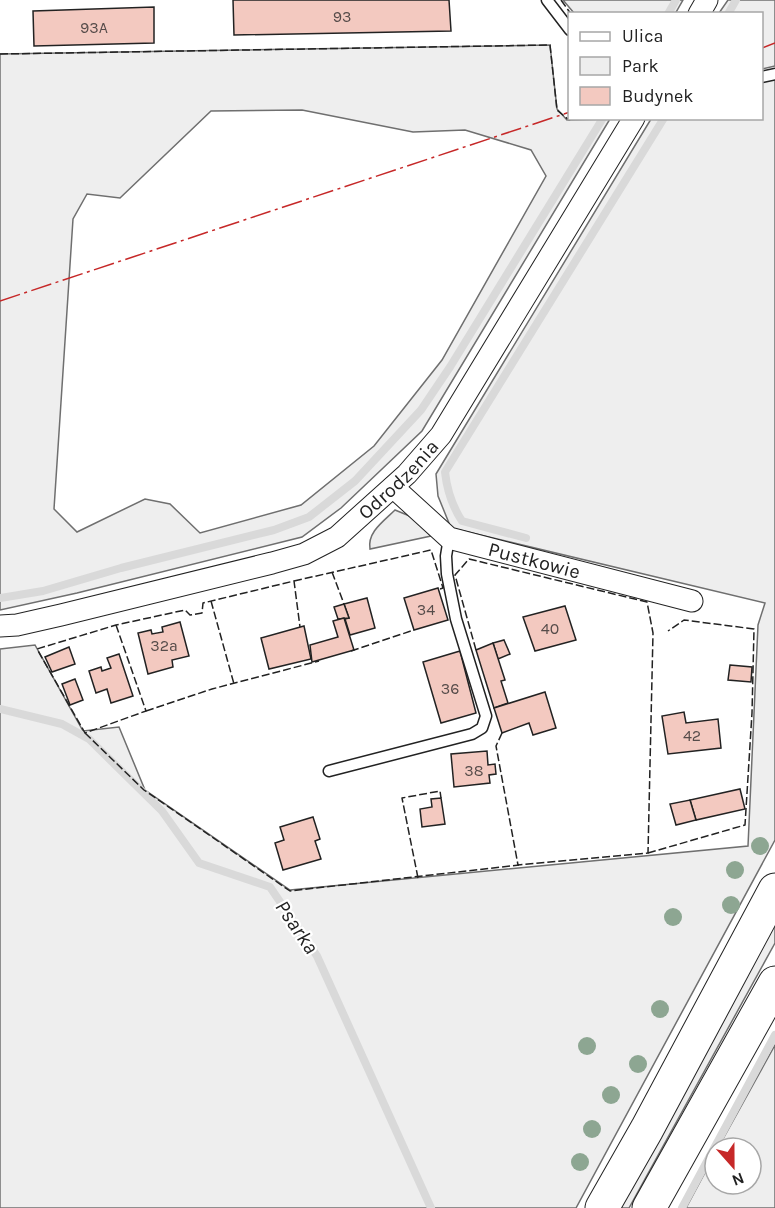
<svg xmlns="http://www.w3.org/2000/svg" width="775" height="1208" font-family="Karla,sans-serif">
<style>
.green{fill:#eee;stroke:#6f6f6f;stroke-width:1.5;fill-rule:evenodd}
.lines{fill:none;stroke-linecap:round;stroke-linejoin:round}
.stream{stroke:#d9d9d9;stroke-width:8}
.building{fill:#f3c9c0;stroke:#222;stroke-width:1.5}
.lane-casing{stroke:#222;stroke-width:13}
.street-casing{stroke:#222;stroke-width:23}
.primary-casing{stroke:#222;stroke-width:35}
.lane{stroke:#fff;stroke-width:10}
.street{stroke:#fff;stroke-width:21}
.primary{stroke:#fff;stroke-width:33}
.fence{stroke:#222;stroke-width:1.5;stroke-dasharray:8 3;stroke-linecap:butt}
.power{stroke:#c62828;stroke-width:1.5;stroke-dasharray:21 4.5 3 4.5;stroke-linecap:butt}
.tree{fill:#8da692}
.labels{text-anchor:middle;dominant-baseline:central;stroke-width:4.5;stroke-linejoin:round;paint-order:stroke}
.number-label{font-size:16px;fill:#564c4a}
.street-label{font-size:20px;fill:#222;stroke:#fff}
.water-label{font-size:21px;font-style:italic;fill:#222;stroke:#fff}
</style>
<rect width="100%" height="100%" fill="#fff"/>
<g class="green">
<polygon points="563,0 683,0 675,14 574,13"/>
<polygon points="728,0 775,0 775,66 762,69 762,14 719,13"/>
<path d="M550 45 557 109 567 120 610 119 422 431 341 508 302 537 77 593 0 610V54ZM302 110 413 132 465 130 531 150 546 176 442 360 374 446 301 505 200 533 170 504 145 499 77 532 54 509 73 219 87 194 120 198 211 111Z"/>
<polygon points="775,77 775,840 576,1208 0,1208 0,649 35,645 83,731 119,727 145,790 290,890 748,846 758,625 765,603 451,528 438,496 436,474 651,119 762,118 762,80"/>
<path d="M395 510 412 517 431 536 370 549C367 532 384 521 395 510Z"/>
<polygon points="775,917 775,943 629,1208 616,1208"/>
<polygon points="775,1045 775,1208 686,1208 715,1154 715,1184 751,1184 751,1148 718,1148"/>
</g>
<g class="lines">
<g class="stream">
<polyline points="668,14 676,0"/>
<polyline points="728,14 736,0"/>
<path d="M526 538 462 521C452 506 447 490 445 472L664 118"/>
<polyline points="0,598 43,591 121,568 274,530 309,517 355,481 421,410 450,367 603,118"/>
<polyline points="0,709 62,724 89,739 162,811 199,863 270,887 317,956 431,1208"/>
<polyline points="682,1208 775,1035"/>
</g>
</g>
<g class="building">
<polygon points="233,0 449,0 451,31 234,35"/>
<polygon points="154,7 154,43 34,46 33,11"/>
<polygon points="438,588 448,620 414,630 404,598"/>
<polygon points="367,598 375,628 350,635 345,619 349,618 344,604"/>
<polygon points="344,604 349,618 338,619 334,607"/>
<polygon points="565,606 576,640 535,651 523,617"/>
<polygon points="344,618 354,650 312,662 310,645 338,637 333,621"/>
<polygon points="180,622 189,656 172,660 173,667 148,674 138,633 151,630 152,634 163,632 162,627"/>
<polygon points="304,626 311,659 269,669 261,638"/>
<polygon points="504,640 510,654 498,659 493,643"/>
<polygon points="493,643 505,680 501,681 508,703 494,708 476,650"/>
<polygon points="69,647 75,664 52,672 45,657"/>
<polygon points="460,651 476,713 441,723 423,662"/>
<polygon points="119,654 133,696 111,703 107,689 96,693 89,671 101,667 102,671 111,668 107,658"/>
<polygon points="730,665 752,667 751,682 728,680"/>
<polygon points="75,679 83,700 70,705 62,684"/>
<polygon points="545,692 556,728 533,735 529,723 502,733 494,708"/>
<polygon points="684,712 686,723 718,719 721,748 668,754 662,716"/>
<polygon points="487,751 488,765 495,764 496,774 489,775 490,783 454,787 451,754"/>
<polygon points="740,789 745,809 696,820 690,800"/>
<polygon points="441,798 445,824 422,827 420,809 432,807 431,799"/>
<polygon points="690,800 696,820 676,825 670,804"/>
<polygon points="313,817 320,839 315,841 321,859 283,870 275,843 284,840 280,827"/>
</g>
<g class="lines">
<defs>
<g id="lane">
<polyline points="547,0 570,30"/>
<polyline points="762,77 775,74"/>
<polyline points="329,771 472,734 482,728 486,716 456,619 447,574 446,556 449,538"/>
</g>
<g id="street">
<polyline points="699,14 707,0"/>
<path id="s1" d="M393 487 449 538 692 601"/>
<path id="s2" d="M0 626 17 625 61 615 272 563 304 554 337 537 407 474 441 435 634 118"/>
</g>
<g id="primary">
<polyline points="602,1208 647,1129 775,890"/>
<polyline points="649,1208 775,983"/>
</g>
</defs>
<use href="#lane" class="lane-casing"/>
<use href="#street" class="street-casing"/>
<use href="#primary" class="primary-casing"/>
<use href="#lane" class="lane"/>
<use href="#street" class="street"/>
<use href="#primary" class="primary"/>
<g class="fence">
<polyline points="561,0 571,14"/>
<polyline points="0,54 550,45 557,110 569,120 573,118"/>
<polyline points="332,572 344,604"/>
<polyline points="294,581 431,550 443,588 440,589"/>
<polyline points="211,601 234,684"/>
<polyline points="116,625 146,711 85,733 37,649 116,625 185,610 190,615 202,613 203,603 294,581 300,627"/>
<polyline points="476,650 455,575 469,559 647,602 653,633 648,853 518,865 496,746 502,733"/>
<polyline points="351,651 414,630"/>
<polyline points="146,711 212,689 319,661"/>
<polyline points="85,733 144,790 290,891 519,865"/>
<polyline points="648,853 745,825 752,713 754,629 684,620 668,631"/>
<polyline points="418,878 402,798 440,791 441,798"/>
</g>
<g class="power">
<polyline points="762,48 775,43"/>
<polyline points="0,301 570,112"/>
</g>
</g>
<g class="tree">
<circle cx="760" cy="846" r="9"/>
<circle cx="735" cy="870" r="9"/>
<circle cx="731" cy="905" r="9"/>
<circle cx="673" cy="917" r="9"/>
<circle cx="660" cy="1009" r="9"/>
<circle cx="587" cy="1046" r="9"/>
<circle cx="638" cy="1064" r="9"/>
<circle cx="611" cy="1095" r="9"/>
<circle cx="592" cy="1129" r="9"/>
<circle cx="580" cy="1162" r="9"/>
</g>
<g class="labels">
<g class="number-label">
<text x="342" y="16">93</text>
<text x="94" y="27">93A</text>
<text x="426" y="609">34</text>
<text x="550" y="628">40</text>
<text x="164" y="645">32a</text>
<text x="450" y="688">36</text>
<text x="692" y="735">42</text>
<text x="474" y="770">38</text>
</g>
<g class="street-label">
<text stroke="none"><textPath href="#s2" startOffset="434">Odrodzenia</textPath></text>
<text stroke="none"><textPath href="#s1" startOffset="164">Pustkowie</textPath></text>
</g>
<g class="water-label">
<text transform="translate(297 927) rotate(56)">Psarka</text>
</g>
</g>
<rect x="568" y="12" width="195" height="108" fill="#ffffff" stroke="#a7a7a7" stroke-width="1.5"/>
<rect x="580" y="32" width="30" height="9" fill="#ffffff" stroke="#a7a7a7" stroke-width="1.5"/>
<text x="622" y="42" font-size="18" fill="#222222">Ulica</text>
<rect x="580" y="57" width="30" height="18" fill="#eeeeee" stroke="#a7a7a7" stroke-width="1.5"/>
<text x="622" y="72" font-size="18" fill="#222222">Park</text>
<rect x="580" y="87" width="30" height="18" fill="#f3c9c0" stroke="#a7a7a7" stroke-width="1.5"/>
<text x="622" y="102" font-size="18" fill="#222222">Budynek</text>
<g transform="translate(733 1166) rotate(159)"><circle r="28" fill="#ffffff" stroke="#a7a7a7" stroke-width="1.5"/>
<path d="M0-4.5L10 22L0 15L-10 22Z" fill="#c62828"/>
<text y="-9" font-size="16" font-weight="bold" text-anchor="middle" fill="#222222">N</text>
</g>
</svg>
